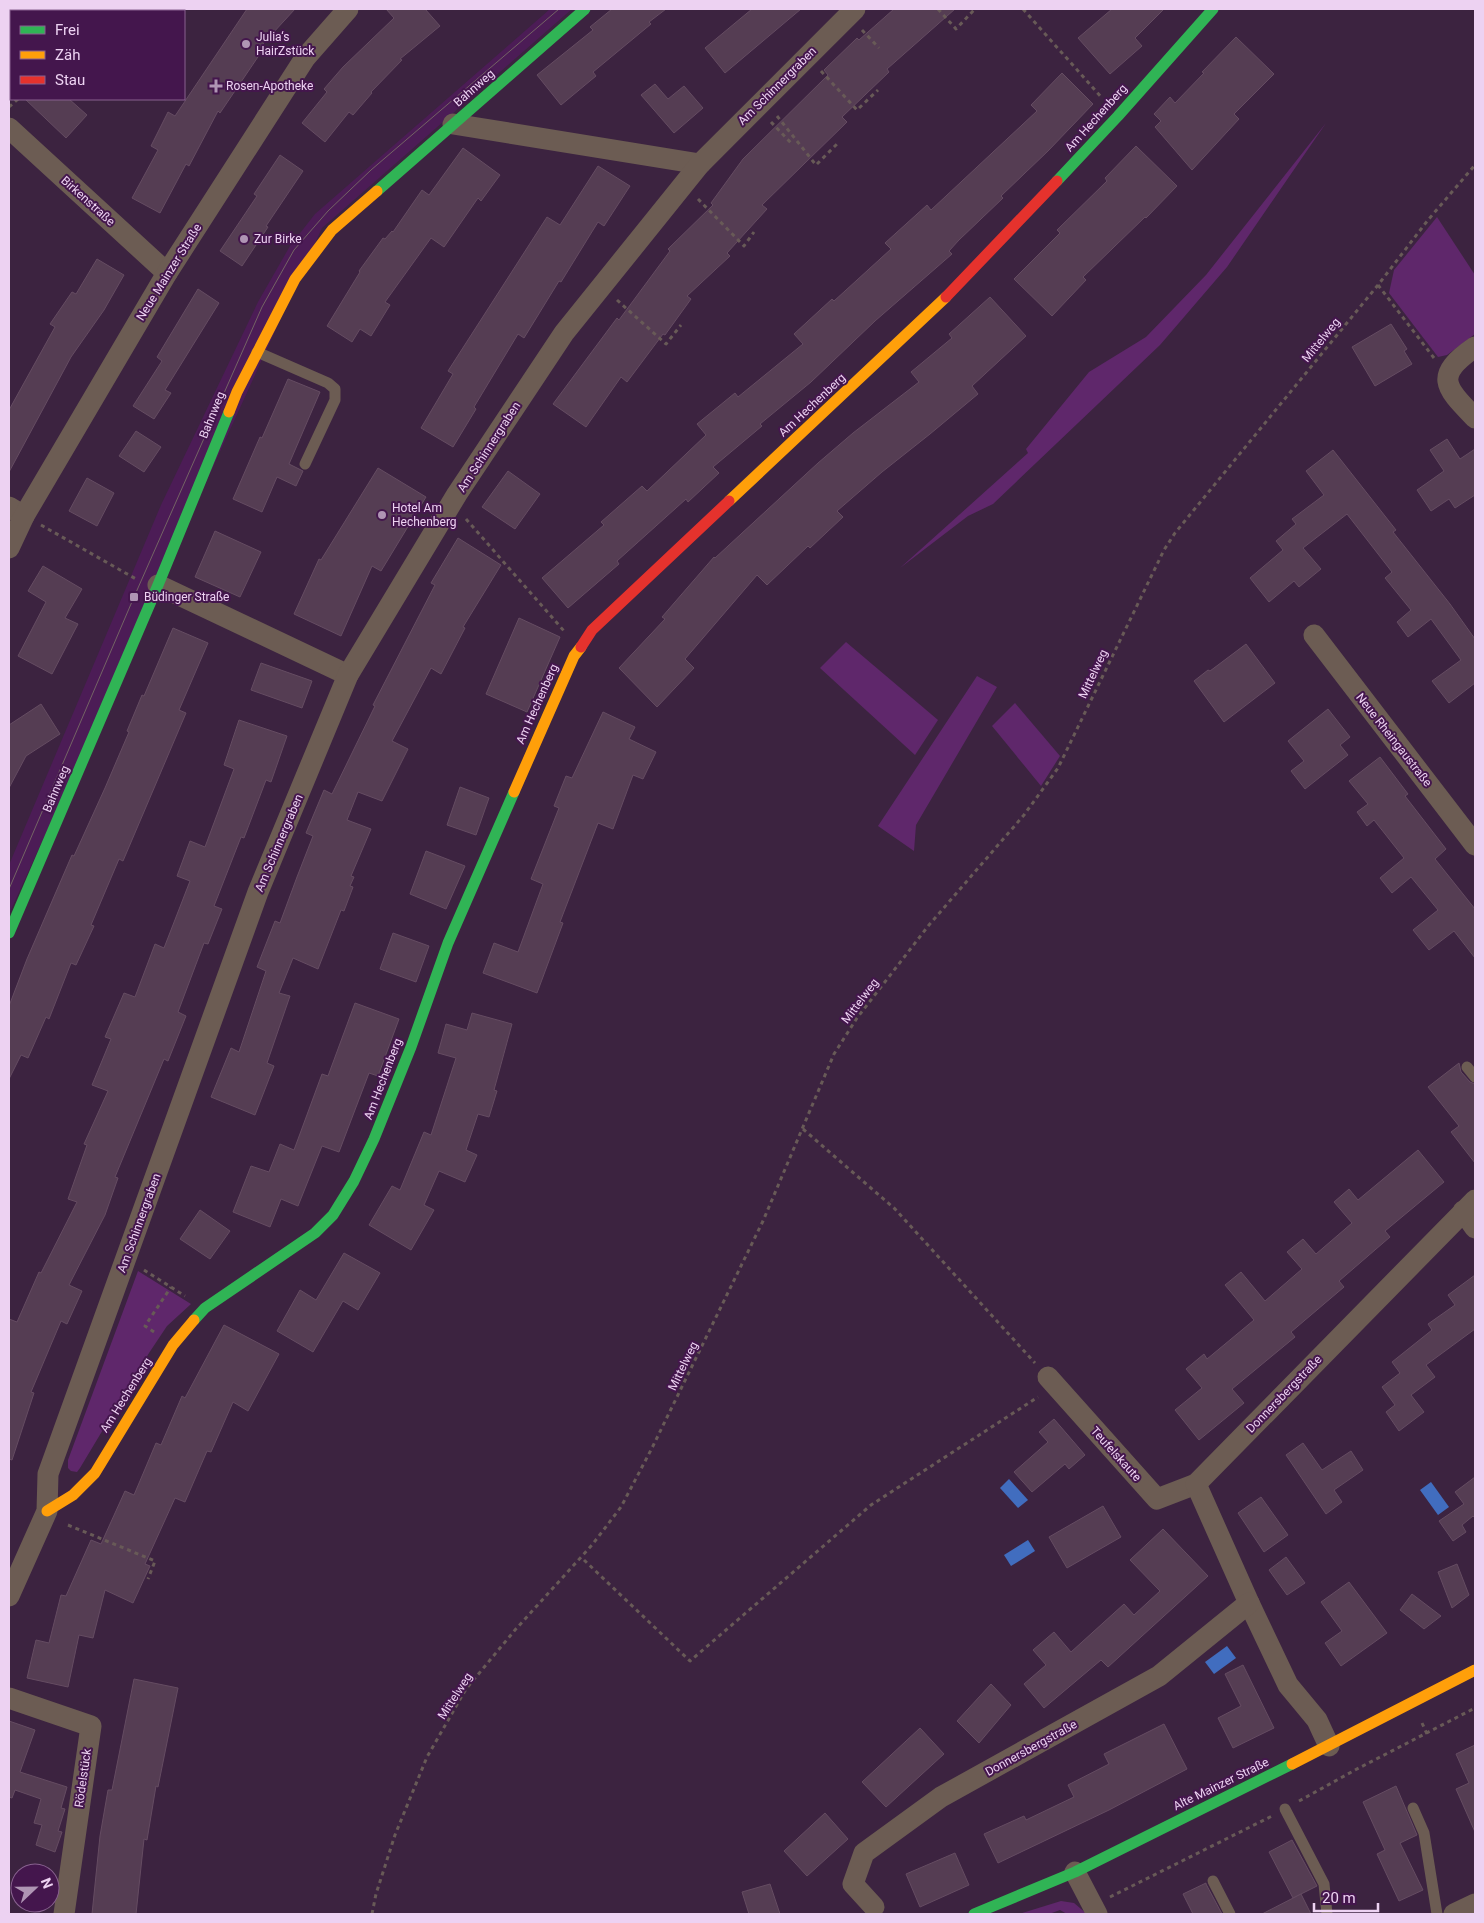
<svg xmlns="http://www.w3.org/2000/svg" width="1484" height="1923" font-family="Roboto,sans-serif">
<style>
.built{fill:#4c1c56}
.green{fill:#5f276b}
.water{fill:#416dbf}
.building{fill:#553d53;stroke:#654c62}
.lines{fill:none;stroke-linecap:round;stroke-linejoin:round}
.path{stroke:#685a57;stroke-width:3;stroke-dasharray:4 4;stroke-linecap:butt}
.lane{stroke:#6c5c53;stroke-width:11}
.street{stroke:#6c5c53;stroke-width:21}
.fast{stroke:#30b455;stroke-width:11}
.slow{stroke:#ff9f0a;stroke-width:11}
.jam{stroke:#e5322d;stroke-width:11}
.tram{stroke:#746465;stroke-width:1}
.poi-dot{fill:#af95b4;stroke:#44164d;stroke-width:2}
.labels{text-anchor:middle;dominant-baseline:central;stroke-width:4;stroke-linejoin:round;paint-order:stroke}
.poi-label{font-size:12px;fill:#edd2f2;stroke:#44164d;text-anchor:start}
.street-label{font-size:12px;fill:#edd2f2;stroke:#44164d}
</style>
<rect width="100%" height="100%" fill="#3c2340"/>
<polygon class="built" points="550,9 572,9 322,228 9,914 9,865 161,505 258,302 290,246 315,214"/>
<g class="green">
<polygon points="71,9 144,9 142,11 75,11"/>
<polygon points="1326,123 1227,267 1160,345 993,504 968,516 900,568 1028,453 1026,449 1089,372 1146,337 1206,275"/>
<polygon points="1437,217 1475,275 1475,334 1447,355 1438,357 1389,293 1394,270"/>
<polygon points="846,642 938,720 915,755 820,668"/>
<polygon points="977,676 997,687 916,825 914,851 878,826"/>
<polygon points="1015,703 1060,756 1041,786 992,726"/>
<polygon points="138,1271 191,1304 167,1326 149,1353 80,1468 77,1472 71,1471 68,1468 68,1460"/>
<polygon points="1061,1901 1074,1903 1087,1914 1067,1914 1060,1910 1049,1914 1019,1914"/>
</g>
<g class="water">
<polygon points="1009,1479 1028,1500 1018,1508 1000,1488"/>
<polygon points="1431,1482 1449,1507 1438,1515 1420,1490"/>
<polygon points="1028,1540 1035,1551 1011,1566 1004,1555"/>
<polygon points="1227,1646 1236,1658 1214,1674 1205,1662"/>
</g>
<g class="building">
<polygon points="247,9 295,9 261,46 264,48 220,113 218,111 189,166 186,164 160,213 132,198 158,150 151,146 168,112 175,116"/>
<polygon points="386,9 425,9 440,26 400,59 402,60 371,92 372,93 353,115 349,112 325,142 302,123 327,92 324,89 343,67 394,18"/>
<polygon points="612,9 666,9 649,22 651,24 593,72 596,76 561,105 537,75 593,30 590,27"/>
<polygon points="752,9 801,9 725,73 705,48"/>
<polygon points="894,9 955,9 887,69 889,72 842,117 847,122 762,205 767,209 727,253 730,256 687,296 691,299 665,335 663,334 627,382 621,377 586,427 553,404 617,318 619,320 670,251 668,249 713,205 711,203 743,159 828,75 824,70 857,38 859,40"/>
<polygon points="1112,9 1164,9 1135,38 1142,46 1110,74 1078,38"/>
<polygon points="1236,37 1274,74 1234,114 1239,119 1192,170 1155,127 1161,121 1154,114 1170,97 1175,103 1204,73 1202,72"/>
<polygon points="1062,73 1093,104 1048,151 1001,196 1003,198 959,240 949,251 952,254 875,321 811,382 760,424 762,426 713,467 719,473 688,502 686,499 617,561 619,564 568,608 542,578 604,525 601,522 642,486 647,491 706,435 697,424 735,393 738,397 803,344 794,334 832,299 834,301 891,249 885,243 927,205 931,210 1037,111 1031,105"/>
<polygon points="655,84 668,99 684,86 703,108 674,133 641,95"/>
<polygon points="25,99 69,99 87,115 66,138"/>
<polygon points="1136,146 1177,186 1146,218 1145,217 1083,277 1086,280 1052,316 1014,279 1060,233 1057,230 1107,181 1105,178"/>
<polygon points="463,148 500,175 481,201 478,198 444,247 431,238 385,302 390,305 371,336 360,329 352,342 327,326 360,272 359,271 383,238 385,239 392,231 393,232 422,190 429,195"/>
<polygon points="280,155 303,171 266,226 268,227 242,266 220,251 257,196 254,194"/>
<polygon points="598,166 630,186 604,226 598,222 561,282 559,281 524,338 518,334 474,407 476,409 453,447 421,428 453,374 448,371 547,217 560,225"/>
<polygon points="97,259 124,275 104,310 71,357 9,472 9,410 55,327 50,324 72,292 76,294"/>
<polygon points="198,289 219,303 165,390 171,393 154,419 133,406 162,361 157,357"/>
<polygon points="990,297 1026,336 972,386 978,394 930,434 882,472 837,511 843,517 810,548 808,546 767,585 757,575 685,659 694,668 657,707 619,668 665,619 662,617 714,557 715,558 818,463 853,433 919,382 911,372 952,338 949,334"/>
<polygon points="1391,324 1407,349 1404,351 1412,364 1375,386 1352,347"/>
<polygon points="288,379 320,392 289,464 303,471 296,486 277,477 262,512 233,499 260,437 262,438"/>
<polygon points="136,431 161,447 144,472 119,456"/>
<polygon points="1447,439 1460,459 1475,449 1475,495 1455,508 1449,499 1431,511 1417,490 1444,471 1430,450"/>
<polygon points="1333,450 1396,530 1393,532 1450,604 1475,639 1475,683 1449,703 1432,681 1461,660 1431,619 1408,637 1397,622 1411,610 1385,578 1392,572 1347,514 1303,548 1321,569 1299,587 1294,581 1269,602 1250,578 1283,550 1276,541 1296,524 1292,519 1324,495 1306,471"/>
<polygon points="378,468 426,497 381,571 372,566 341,636 294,614 319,559 321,560"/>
<polygon points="508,471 540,494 515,529 482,507"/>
<polygon points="87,478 114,493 97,526 69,511"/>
<polygon points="215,531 261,552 240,597 195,577"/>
<polygon points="458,538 501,565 463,627 465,628 441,674 431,668 392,741 408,749 382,801 358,792 347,820 371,829 351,876 354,877 350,886 353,887 344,911 341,910 318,969 293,958 279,993 290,996 267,1063 274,1066 255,1115 211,1097 231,1048 239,1052 266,971 257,967 275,921 280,923 297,877 313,836 306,833 324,790 332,794 375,706 373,705 435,585 431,583"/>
<polygon points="43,566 82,589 65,618 78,624 52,674 18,656 46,602 28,591"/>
<polygon points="519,618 560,637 527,712 486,694"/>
<polygon points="173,628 208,643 179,710 186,713 123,861 119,859 91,925 94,926 76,965 71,963 49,1019 46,1017 28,1058 21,1055 9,1079 9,1006 27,959 72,855 74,856 105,788 129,732 127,731 142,695 144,696"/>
<polygon points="1246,644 1275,683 1224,722 1194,681 1208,670 1210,671"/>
<polygon points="261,663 312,681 302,708 251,690"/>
<polygon points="41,704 60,734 26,756 9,788 9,725"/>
<polygon points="1328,709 1350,737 1340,745 1348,755 1305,789 1291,771 1304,761 1288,741"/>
<polygon points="603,712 635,727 629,739 656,752 643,779 633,775 613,829 598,823 560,922 563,923 537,993 483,973 494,943 518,952 543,884 531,879 559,808 554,806 566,776 572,778"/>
<polygon points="239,720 287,736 271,782 266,780 244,838 241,837 214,906 222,909 208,944 204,943 178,1012 186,1016 168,1061 164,1059 115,1177 118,1178 105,1215 69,1285 82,1291 67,1324 61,1321 31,1392 34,1393 12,1460 9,1459 9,1319 17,1322 39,1272 41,1273 77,1202 68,1199 87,1145 84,1144 108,1091 92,1085 111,1039 105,1037 124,993 135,997 155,944 164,948 190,881 177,876 190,841 205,847 234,769 224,765"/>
<polygon points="1380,757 1408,794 1405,796 1446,849 1435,859 1475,909 1475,958 1454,931 1429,950 1413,930 1438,910 1411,877 1392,893 1380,878 1404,858 1374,820 1367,826 1357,812 1368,804 1349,781"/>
<polygon points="460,787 489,798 476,835 447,825"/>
<polygon points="426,851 465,866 446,909 410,894"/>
<polygon points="393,933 429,946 416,982 380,969"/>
<polygon points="355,1003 399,1019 378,1076 369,1073 339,1152 322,1146 298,1206 281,1199 270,1227 233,1212 251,1166 269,1172 280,1144 294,1150 322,1074 328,1076"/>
<polygon points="472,1013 512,1024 494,1090 497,1091 489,1117 478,1114 466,1150 477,1155 465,1182 439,1171 424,1205 434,1210 411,1250 369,1225 392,1186 400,1190 424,1132 431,1135 456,1058 438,1053 446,1024 467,1030"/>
<polygon points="1459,1063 1461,1072 1470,1082 1475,1084 1475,1163 1451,1132 1459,1126 1428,1087"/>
<polygon points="1418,1150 1444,1182 1385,1231 1390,1237 1339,1281 1344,1287 1291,1332 1295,1337 1232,1389 1244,1403 1199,1440 1175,1410 1202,1388 1186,1369 1204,1354 1207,1359 1254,1320 1225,1285 1241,1272 1265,1301 1302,1269 1287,1252 1303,1239 1316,1254 1352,1223 1334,1202 1349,1189 1358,1200"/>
<polygon points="200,1210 230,1231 210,1259 180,1239"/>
<polygon points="344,1253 380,1273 358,1310 343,1301 313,1352 277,1331 300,1290 316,1300"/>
<polygon points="1475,1275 1475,1329 1426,1365 1435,1377 1411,1395 1424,1412 1399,1431 1386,1412 1395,1405 1382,1387 1400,1373 1392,1362 1432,1330 1428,1324 1455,1305 1448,1295"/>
<polygon points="224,1325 279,1354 248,1411 233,1402 211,1452 207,1451 185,1502 175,1498 145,1564 150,1566 133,1603 105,1590 93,1638 79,1635 68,1687 27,1678 36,1640 49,1643 61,1595 66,1596 91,1540 101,1544 125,1491 134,1495 156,1443 161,1445 182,1396 185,1398"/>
<polygon points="1054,1419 1085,1455 1069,1469 1065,1464 1032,1492 1014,1472 1048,1442 1039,1432"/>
<polygon points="1303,1443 1322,1470 1351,1451 1363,1470 1334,1490 1342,1502 1326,1514 1286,1455"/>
<polygon points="1475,1477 1475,1518 1473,1516 1462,1525 1466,1532 1453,1541 1439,1521 1464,1504 1455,1492"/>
<polygon points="1261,1497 1288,1535 1264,1552 1238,1513"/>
<polygon points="1103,1506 1121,1537 1067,1568 1049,1537"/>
<polygon points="1163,1529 1208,1576 1108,1667 1101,1660 1044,1708 1024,1684 1046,1665 1033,1650 1054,1632 1071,1652 1124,1604 1134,1615 1160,1591 1130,1560"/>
<polygon points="1286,1557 1305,1583 1287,1595 1269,1570"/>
<polygon points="1457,1564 1469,1595 1452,1608 1438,1572"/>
<polygon points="1349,1582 1387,1633 1341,1666 1325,1643 1342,1631 1321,1602"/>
<polygon points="1412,1594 1441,1616 1424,1629 1400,1610"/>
<polygon points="1243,1665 1274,1728 1233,1748 1218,1718 1241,1706 1225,1674"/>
<polygon points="134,1679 178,1688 158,1787 156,1786 147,1840 144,1839 136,1914 92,1914 100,1836 108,1790 112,1790"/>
<polygon points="991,1684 1011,1705 979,1743 957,1721"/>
<polygon points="9,1721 35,1730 20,1772 67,1787 61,1808 65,1809 58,1831 62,1832 55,1852 36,1845 42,1825 34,1823 41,1799 15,1790 12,1798 9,1797"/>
<polygon points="1164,1724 1187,1769 1109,1810 998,1863 984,1834 1024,1816 1026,1820 1074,1797 1068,1785 1109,1764 1104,1754"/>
<polygon points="920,1728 944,1754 886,1807 862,1782"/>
<polygon points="1475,1745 1475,1832 1456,1789 1469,1783 1456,1754"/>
<polygon points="1396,1786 1417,1835 1400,1843 1423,1890 1399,1901 1377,1854 1385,1850 1363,1802"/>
<polygon points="825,1813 848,1839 807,1876 784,1851"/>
<polygon points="1292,1840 1317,1886 1293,1898 1269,1852"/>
<polygon points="955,1853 969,1885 920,1907 906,1874"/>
<polygon points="1206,1883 1206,1884 1222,1914 1193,1914 1183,1894"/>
<polygon points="770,1884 780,1914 749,1914 742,1892"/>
<polygon points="1301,1894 1311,1914 1262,1914"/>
</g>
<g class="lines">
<g class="path">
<polyline points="938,9 956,29 974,10"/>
<polyline points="1023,9 1102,98"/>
<polyline points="93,11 93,9"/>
<polyline points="862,30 879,48"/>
<polyline points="821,71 857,110 878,90"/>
<polyline points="9,107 18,99"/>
<polyline points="777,116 816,165 837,144"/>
<polyline points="771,122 792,144"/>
<polyline points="698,199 744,246 754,232"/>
<polyline points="1378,285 1434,358"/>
<polyline points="617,300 666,344 681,325"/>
<polyline points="466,519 564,631"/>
<polyline points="41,525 136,579"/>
<polyline points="803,1129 895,1209 1035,1363"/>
<polyline points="144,1270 185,1296"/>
<polyline points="154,1332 145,1326 171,1287"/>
<polyline points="68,1525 155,1561 148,1579"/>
<polyline points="584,1560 690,1661 871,1505 1038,1397"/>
<polyline points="1422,1723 1427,1734"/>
<polyline points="1299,1801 1355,1770 1475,1708"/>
<polyline points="1110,1897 1272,1816"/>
<polyline points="372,1914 376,1894 395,1835 427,1757 466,1689 515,1630 592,1545 621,1507 652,1448 763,1221 834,1054 857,1018 929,925 1024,815 1058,768 1164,550 1175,533 1378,285 1428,220 1475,165"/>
</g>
<g class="lane">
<polyline points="257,352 328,383 335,389 335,400 305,464"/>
<polyline points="1467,1067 1475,1077"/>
<polyline points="1413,1808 1424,1833 1437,1914"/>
<polyline points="1285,1809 1324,1884 1327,1914"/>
<polyline points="1213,1881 1230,1914"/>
</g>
<g class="street">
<polyline points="453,124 700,164"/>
<polyline points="9,128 167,273"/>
<path d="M1475 347C1433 376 1445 387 1475 418"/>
<polyline points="9,507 24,516"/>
<polyline points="9,548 24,516 167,273 305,58 348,9"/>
<polyline points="158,585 348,675"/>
<polyline points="1314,635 1475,845"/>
<polyline points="1463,1211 1475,1228"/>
<polyline points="1048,1377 1157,1499 1196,1484"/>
<polyline points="9,1596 47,1511 48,1474 258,892 348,675 457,494 564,333 700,164 855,9"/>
<polyline points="9,1698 91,1726 64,1914"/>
<polyline points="1329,1746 1317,1720 1288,1685 1249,1603 1196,1484 1475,1200"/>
<polyline points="1075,1872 1097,1914"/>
<polyline points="874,1907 853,1884 864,1853 941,1797 1159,1676 1249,1603"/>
<polyline points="1454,1914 1475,1904"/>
</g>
<g class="fast">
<polyline points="1057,181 1118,116 1213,9"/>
<polyline points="377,191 585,9"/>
<polyline points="9,933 158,585 229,412"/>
<polyline points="194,1320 205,1308 315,1233 333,1215 354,1181 374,1139 411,1047 448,943 514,792"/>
<polyline points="974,1914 1075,1872 1292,1764"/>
</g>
<g class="slow">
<polyline points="229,412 237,392 295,279 332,230 377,191"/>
<polyline points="729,501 946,297"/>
<polyline points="514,792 574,656 581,647"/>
<polyline points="47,1511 73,1495 95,1473 173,1345 194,1320"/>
<polyline points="1292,1764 1475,1670"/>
</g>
<g class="jam">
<polyline points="946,297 1057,181"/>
<polyline points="581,647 592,630 729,501"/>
</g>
<polyline class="tram" points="9,889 134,597 262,307 294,250 328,211 371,170 559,9"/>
</g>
<g class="poi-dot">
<circle cx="246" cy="44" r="5"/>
<path d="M213.5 78.5h5v5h5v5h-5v5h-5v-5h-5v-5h5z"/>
<circle cx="244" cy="239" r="5"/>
<circle cx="382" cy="515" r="5"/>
<rect x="129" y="592" width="10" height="10" rx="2.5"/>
</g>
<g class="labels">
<g class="poi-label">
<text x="256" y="37">Julia‘s<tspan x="256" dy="14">HairZstück</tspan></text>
<text x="226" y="86">Rosen-Apotheke</text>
<text x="254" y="239">Zur Birke</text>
<text x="392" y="508">Hotel Am<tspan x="392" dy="14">Hechenberg</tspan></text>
<text x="144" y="597">Büdinger Straße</text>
</g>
<g class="street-label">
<text transform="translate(777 86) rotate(-45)">Am Schinnergraben</text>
<text transform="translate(474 88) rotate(-41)">Bahnweg</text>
<text transform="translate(1096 118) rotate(-48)">Am Hechenberg</text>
<text transform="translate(88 201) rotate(42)">Birkenstraße</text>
<text transform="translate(169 272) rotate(-58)">Neue Mainzer Straße</text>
<text transform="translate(1321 340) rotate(-51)">Mittelweg</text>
<text transform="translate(812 405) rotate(-43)">Am Hechenberg</text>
<text transform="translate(212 415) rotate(-68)">Bahnweg</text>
<text transform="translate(489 447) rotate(-57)">Am Schinnergraben</text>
<text transform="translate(1093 674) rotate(-65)">Mittelweg</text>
<text transform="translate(537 704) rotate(-66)">Am Hechenberg</text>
<text transform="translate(1394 740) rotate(52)">Neue Rheingaustraße</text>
<text transform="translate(56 789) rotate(-67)">Bahnweg</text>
<text transform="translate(279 843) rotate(-67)">Am Schinnergraben</text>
<text transform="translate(860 1001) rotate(-53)">Mittelweg</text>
<text transform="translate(383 1079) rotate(-69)">Am Hechenberg</text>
<text transform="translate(139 1223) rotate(-70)">Am Schinnergraben</text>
<text transform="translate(683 1366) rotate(-64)">Mittelweg</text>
<text transform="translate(1284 1394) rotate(-46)">Donnersbergstraße</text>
<text transform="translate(126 1395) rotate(-58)">Am Hechenberg</text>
<text transform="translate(1116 1454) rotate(48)">Teufelskaute</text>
<text transform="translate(455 1696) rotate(-57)">Mittelweg</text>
<text transform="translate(1031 1748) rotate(-29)">Donnersbergstraße</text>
<text transform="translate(83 1778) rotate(-82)">Rödelstück</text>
<text transform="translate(1221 1784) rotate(-26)">Alte Mainzer Straße</text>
</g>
</g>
<rect width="1484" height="1923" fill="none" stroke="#edd2f2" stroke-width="20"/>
<rect x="10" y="10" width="175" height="90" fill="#44164d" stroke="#88618f"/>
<rect x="20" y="26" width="25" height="8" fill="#30b455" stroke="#88618f"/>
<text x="55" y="35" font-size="15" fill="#edd2f2">Frei</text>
<rect x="20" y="51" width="25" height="8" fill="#ff9f0a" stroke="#88618f"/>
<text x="55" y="60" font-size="15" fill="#edd2f2">Zäh</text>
<rect x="20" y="76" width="25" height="8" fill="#e5322d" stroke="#88618f"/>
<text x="55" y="85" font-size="15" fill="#edd2f2">Stau</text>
<g transform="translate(35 1888) rotate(68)"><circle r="24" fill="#44164d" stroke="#88618f"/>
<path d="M0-4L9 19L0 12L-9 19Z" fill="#af95b4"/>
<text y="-8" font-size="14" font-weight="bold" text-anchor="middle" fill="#edd2f2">N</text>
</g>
<path d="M1314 1903v8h64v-8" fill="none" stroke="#edd2f2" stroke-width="2.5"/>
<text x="1322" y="1903" font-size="15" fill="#edd2f2" stroke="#44164d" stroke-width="4" paint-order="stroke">20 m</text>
</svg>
